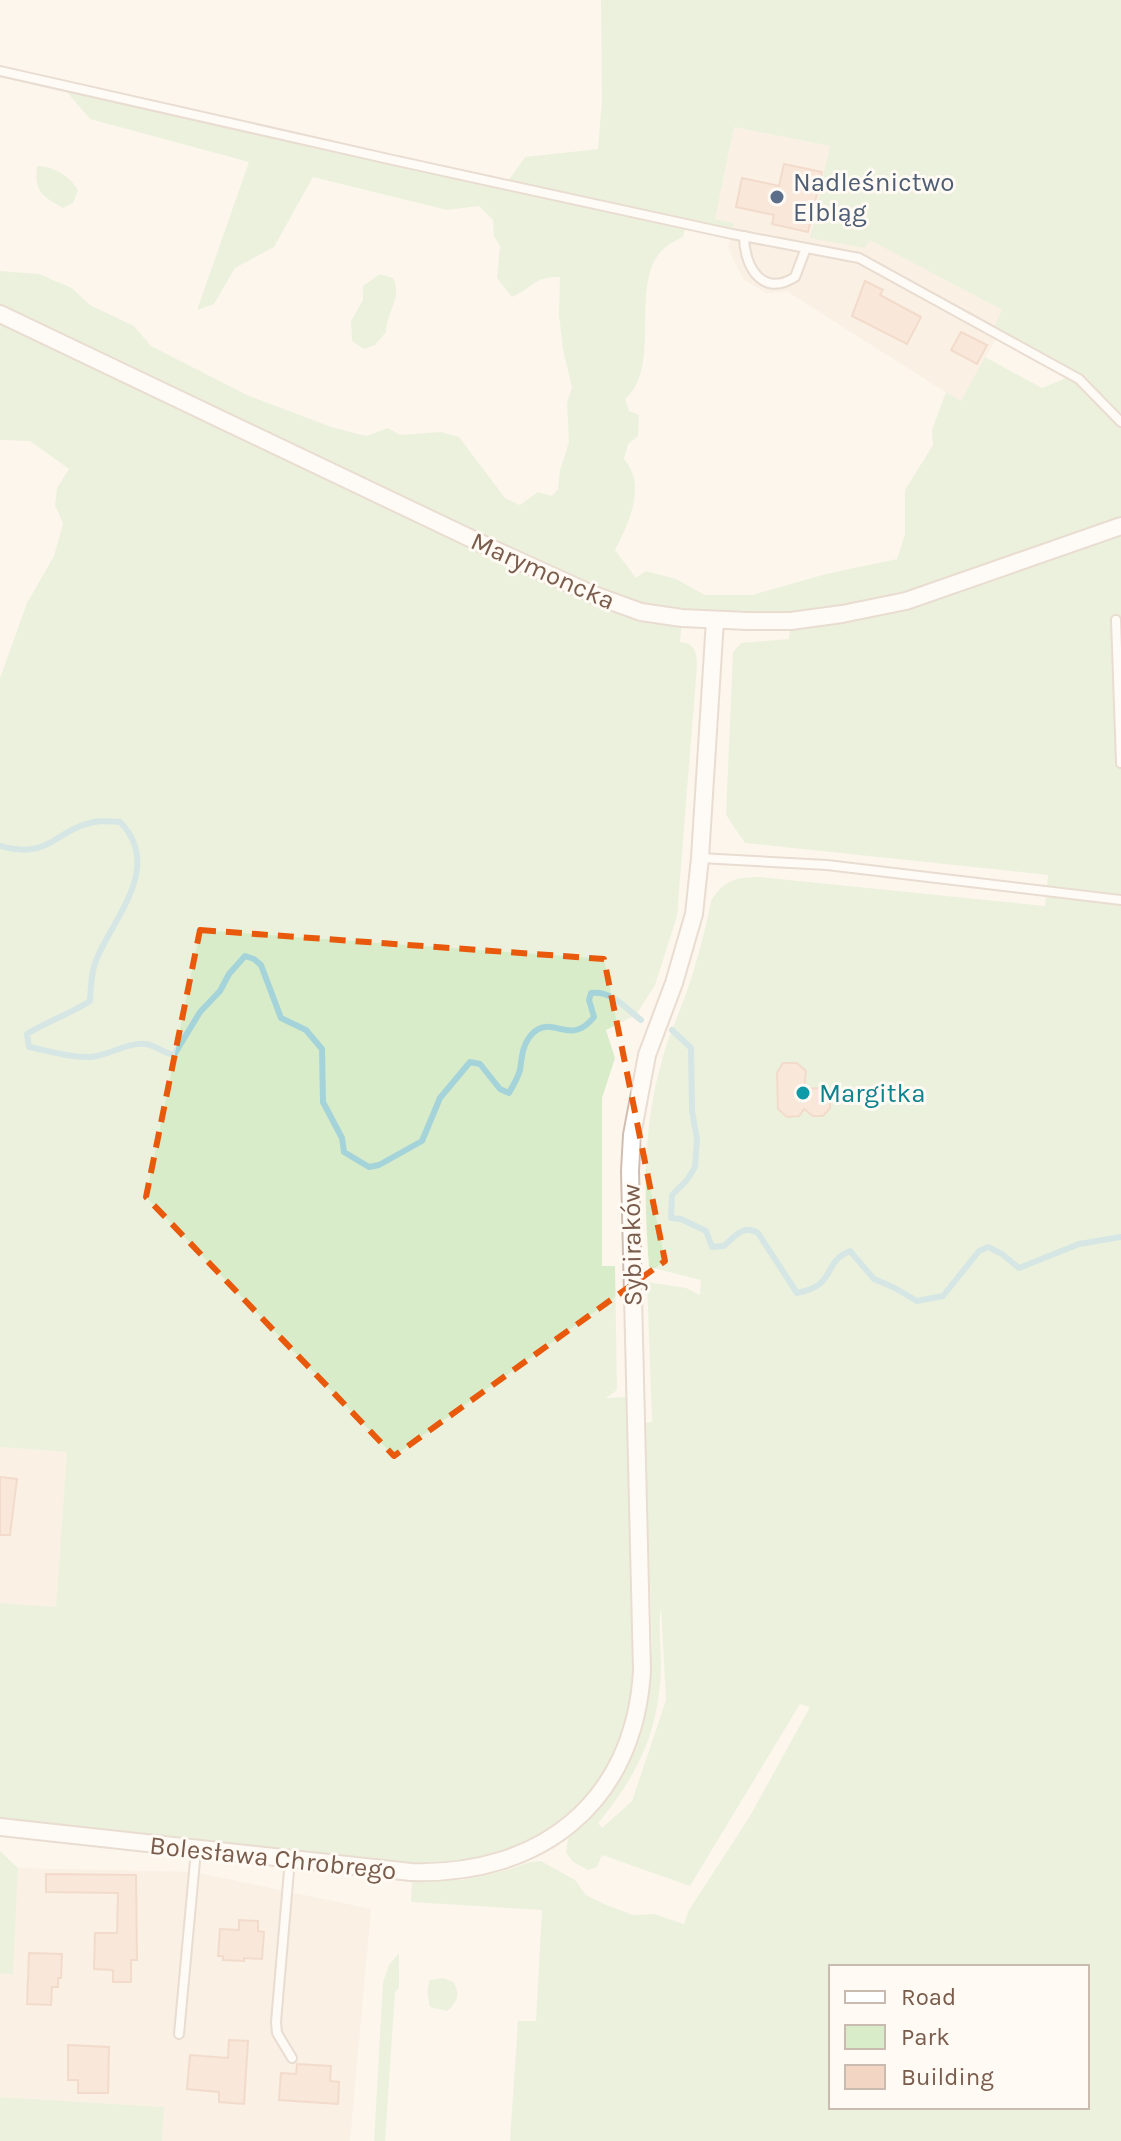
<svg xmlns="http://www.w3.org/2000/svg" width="1121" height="2141" font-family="Karla,sans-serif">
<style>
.residential{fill:#f5e8da}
.green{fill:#d8ecc9;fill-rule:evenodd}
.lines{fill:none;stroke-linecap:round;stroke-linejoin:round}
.stream{stroke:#a5d3da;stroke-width:6}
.building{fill:#f3d5c3;stroke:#e6bba3;stroke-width:2}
.lane-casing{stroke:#d1beb0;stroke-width:12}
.street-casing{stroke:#d1beb0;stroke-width:20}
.lane{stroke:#fff;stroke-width:8}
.street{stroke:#fff;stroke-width:16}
.marked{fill:none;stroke:#e8590c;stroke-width:6;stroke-dasharray:16 10;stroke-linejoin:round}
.service-dot{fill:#5c6f8a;stroke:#fffaf3;stroke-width:3}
.culture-dot{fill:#0f9aa8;stroke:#fffaf3;stroke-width:3}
.labels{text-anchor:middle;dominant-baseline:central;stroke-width:6;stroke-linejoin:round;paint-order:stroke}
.service-label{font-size:26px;fill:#4e5e75;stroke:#fffaf3;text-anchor:start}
.street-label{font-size:26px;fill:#7a5c4d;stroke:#fffaf3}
.culture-label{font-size:26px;fill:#0d838f;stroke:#fffaf3;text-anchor:start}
</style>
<rect width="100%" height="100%" fill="#fdf6ec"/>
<g class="residential">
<polygon points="734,127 830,146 870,239 1003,311 992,331 998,335 961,402 788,292 766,293 743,279 728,248 734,223 715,219"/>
<polygon points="0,1447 67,1452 56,1608 0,1603"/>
<polygon points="18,1868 194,1872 371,1909 350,2141 162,2141 164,2107 0,2097 0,1973 13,1974"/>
</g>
<g class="green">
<path d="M601 0H1121V2141H510L518 2021H536L542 1910 411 1902 412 1880H462L507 1870 530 1862 541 1861 575 1880 586 1895 604 1904 633 1915 654 1914 684 1924 689 1910 750 1816 810 1707 800 1704 690 1886 602 1855 597 1867 588 1870 573 1862 566 1853 568 1838 594 1814 625 1771 639 1741 647 1709 652 1645 645 1423 652 1422 647 1282 686 1288 700 1295 701 1280 649 1267C644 1197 642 1129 662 1060 668 1036 679 1014 687 991 697 961 705 932 711 901 723 880 737 877 760 877L1045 906 1048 875 745 843 726 815 733 652 741 643 789 639 791 622 682 619 680 642C695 643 697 653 697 666L677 916 655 985 636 1015 606 1030 615 1058 602 1098V1266H615L617 1390 606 1398 627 1397C628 1460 630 1523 632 1586 633 1629 637 1672 628 1714 610 1792 545 1848 467 1861 445 1865 422 1863 400 1862L0 1819V1603L56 1607 67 1452 0 1447V678L27 603 54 556 63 524 55 505 57 488 69 469 30 441 0 440V271L39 274 72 288 90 305 134 326 151 346 247 395 331 427 366 436 388 428 400 435 441 432 459 437 505 498 520 505 538 492 552 496 558 489 560 470 569 442 567 403 572 387 563 350 559 315 560 277C533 277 534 287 512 297L497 278 500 246 494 236 493 220 479 206 447 210 313 177 274 247 235 268 214 304 197 310 249 162 90 119 61 85 506 184 525 157 598 149 602 100ZM734 127 830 146 810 238 865 248 870 240 1002 310 992 332 1071 376 1042 388 985 357 961 401 946 392 932 430 933 445 905 490V534L897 559 826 574 752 595H705L676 579 646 571 636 578 615 550C629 523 647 485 624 459L628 444 638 436 639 415 629 411 625 399C665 365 625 278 667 246 671 242 678 240 683 237L686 224 732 234 734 223 715 219ZM661 1608 666 1700 632 1801 602 1828 598 1823C639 1774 660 1729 661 1664 661 1646 658 1626 661 1608ZM831 1967H1087V2107H831Z"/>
<path d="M37 166C53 166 70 176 78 190L73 203 63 208C42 196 34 192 37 166Z"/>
<path d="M380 274 393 278C403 297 386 313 386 332L375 345 364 349 352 341 351 321 363 300V286Z"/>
<polygon points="0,1851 18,1868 13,1975 0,1973"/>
<polygon points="399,1953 399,1988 395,1992 385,2141 374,2141 383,1982 389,1965"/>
<path d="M443 1978 453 1982C461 1993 457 2003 447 2011L430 2007C428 1998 426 1989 430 1980Z"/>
<polygon points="0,2097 164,2107 162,2141 0,2141"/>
</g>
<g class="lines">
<g class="stream">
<path d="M0 846C51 860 54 830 94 822 102 820 112 822 120 822 163 866 115 916 97 958 91 971 91 987 90 1001 70 1014 48 1021 27 1034L29 1047C49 1051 71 1058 91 1057 110 1055 128 1042 145 1044 155 1045 164 1053 174 1055L200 1012 220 991 229 974 245 956 254 959 261 965 281 1018 306 1030 322 1049 323 1102 342 1138 344 1152 369 1167 379 1165 422 1141 440 1098 470 1062 480 1064 500 1089 509 1093C513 1085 518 1078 520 1070 522 1057 522 1045 532 1034 552 1013 570 1048 594 1017L589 1000 591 993C612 990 626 1009 641 1020"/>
<path d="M672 1030 691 1048 692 1111 697 1139 695 1167 687 1180 672 1195 671 1218 681 1219 706 1231 712 1247 724 1246C735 1236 743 1224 758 1233L797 1293C838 1285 821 1263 850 1251L874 1279 893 1287 917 1301 943 1296 979 1251 988 1247 1002 1254 1019 1268 1079 1244 1121 1237"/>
</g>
</g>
<g class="building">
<polygon points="784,164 822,172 808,232 772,224 774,215 736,207 742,178 779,186"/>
<polygon points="865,281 883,290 880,295 921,317 907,344 852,316"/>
<polygon points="961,332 987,345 977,364 951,350"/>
<polygon points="783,1063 797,1063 806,1071 804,1089 820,1088 830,1096 830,1108 823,1116 813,1116 804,1109 799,1116 787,1117 778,1109 777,1073"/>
<polygon points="0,1477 17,1479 10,1535 0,1535"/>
<polygon points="46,1874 136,1875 137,1960 131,1960 131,1982 113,1982 113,1970 94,1969 95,1933 117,1933 118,1893 46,1892"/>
<polygon points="239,1920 258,1921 258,1931 264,1932 262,1959 244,1958 244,1961 223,1960 223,1956 218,1956 220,1929 239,1930"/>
<polygon points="29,1953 62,1954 61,1978 58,1978 58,1987 52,1987 51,2005 27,2004"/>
<polygon points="229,2040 248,2041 244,2104 219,2102 219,2092 187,2089 190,2055 228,2058"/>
<polygon points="68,2045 109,2047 108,2093 78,2093 78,2080 68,2080"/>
<polygon points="297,2064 331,2066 330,2081 339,2082 338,2104 279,2100 281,2073 296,2074"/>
</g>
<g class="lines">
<defs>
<g id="lane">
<polyline points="0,71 393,160 732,234 859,258 1079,379 1121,422"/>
<path d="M744 236C744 266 762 298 795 277L806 248"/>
<polyline points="1116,620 1121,763"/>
<polyline points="700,858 827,865 1121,900"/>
<polyline points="290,1859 276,2022 277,2033 292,2058"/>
<polyline points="179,2034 196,1850"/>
</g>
<g id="street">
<polyline points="0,314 495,550 594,595 641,612 682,618 748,621 791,621 842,614 906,601 1121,526"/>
<path d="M0 1827 411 1872C539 1876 634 1804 642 1671L630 1171 632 1135 647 1055 674 983 694 914 700 858 715 620"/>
</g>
</defs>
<use href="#lane" class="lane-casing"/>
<use href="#street" class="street-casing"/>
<use href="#lane" class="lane"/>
<use href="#street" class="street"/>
</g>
<path d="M0 0H1121V2141H0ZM200 930 604 959 665 1261 394 1456 146 1197Z" fill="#fdf6ec" fill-opacity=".55" fill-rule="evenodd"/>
<path class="marked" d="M200 930 604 959 665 1261 394 1456 146 1197Z"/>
<circle class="service-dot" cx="777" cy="197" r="8"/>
<circle class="culture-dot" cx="803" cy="1093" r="8"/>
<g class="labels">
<g class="service-label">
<text x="793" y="182">Nadleśnictwo<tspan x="793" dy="30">Elbląg</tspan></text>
</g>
<g class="street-label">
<text transform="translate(543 571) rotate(24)">Marymoncka</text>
<text transform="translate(632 1245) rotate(-91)">Sybiraków</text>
<text transform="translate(273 1858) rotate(6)">Bolesława Chrobrego</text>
</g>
<g class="culture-label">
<text x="819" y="1093">Margitka</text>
</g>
</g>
<rect x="829" y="1965" width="260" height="144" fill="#fffaf3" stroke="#cabbb1" stroke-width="2"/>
<rect x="845" y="1991" width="40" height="12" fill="#ffffff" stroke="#cabbb1" stroke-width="2"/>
<text x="901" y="2005" font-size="24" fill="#7a5c4d">Road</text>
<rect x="845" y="2025" width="40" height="24" fill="#d8ecc9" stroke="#cabbb1" stroke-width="2"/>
<text x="901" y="2045" font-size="24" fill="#7a5c4d">Park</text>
<rect x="845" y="2065" width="40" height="24" fill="#f3d5c3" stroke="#cabbb1" stroke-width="2"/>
<text x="901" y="2085" font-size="24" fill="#7a5c4d">Building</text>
</svg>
